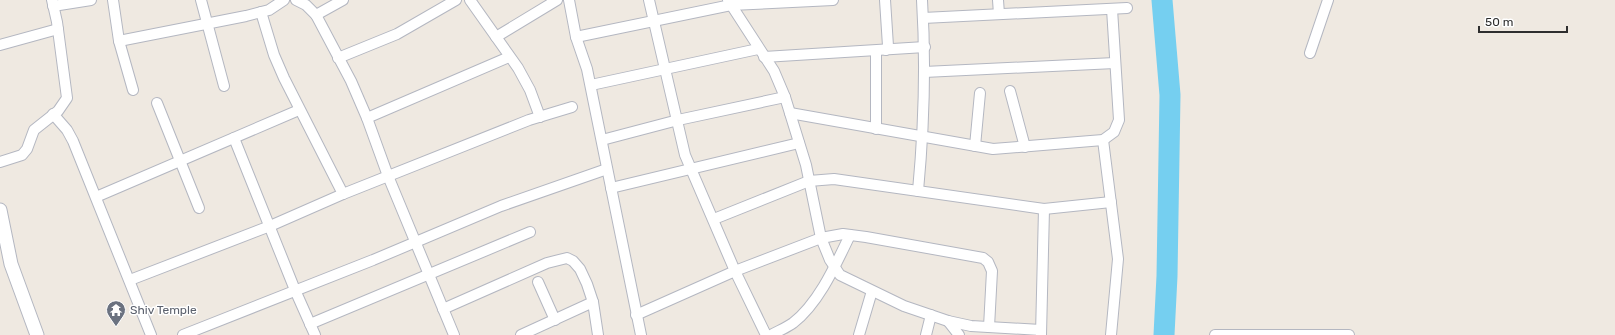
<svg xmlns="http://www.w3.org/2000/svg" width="1615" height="335" font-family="Rubik,sans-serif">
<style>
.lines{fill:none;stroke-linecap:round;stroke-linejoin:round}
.river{stroke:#75cff0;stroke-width:21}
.minor-casing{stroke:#b4b7c1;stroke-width:12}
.tertiary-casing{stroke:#b4b7c1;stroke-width:15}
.minor{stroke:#fff;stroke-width:10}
.tertiary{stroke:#fff;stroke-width:13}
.labels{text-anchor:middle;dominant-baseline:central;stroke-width:3;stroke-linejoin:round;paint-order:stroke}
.worship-label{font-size:12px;fill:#5b616d;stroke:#fff;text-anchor:start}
</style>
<rect width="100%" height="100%" fill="#efe9e1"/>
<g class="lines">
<polyline class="river" points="1162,0 1170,95 1167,276 1164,335"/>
<defs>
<g id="minor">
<polyline points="113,0 119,41 133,90"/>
<polyline points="201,0 224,86"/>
<polyline points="296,0 306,5 316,15 351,81 367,118 388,176 454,335"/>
<polyline points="470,0 518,68 530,90 540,117"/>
<polyline points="569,0 576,37 587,69 641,335"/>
<polyline points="649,0 685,155 735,271 766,335"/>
<polyline points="728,0 774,71 785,97 806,165 821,238 830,260 840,275 904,306 948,321 971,326 1041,330"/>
<polyline points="885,0 888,46 886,50"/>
<polyline points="998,0 999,14"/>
<polyline points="53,6 91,0"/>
<polyline points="261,12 274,55 284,78 343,194"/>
<polyline points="316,15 343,0"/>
<polyline points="923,18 1127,8"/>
<polyline points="496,37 557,0"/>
<polyline points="576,37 731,5 833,0"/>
<polyline points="119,41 246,16 269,10 284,0"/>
<polyline points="0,45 58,29"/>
<polyline points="1310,53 1328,0"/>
<polyline points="764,57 925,47"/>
<polyline points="338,58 397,34 456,0"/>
<polyline points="924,72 1115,63"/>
<polyline points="591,85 758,49"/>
<polyline points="1010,91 1025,147"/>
<polyline points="157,103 199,208"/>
<polyline points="790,113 993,149 1103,140 1114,132 1119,120 1112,9"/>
<polyline points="53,114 67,130 73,141 151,335"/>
<polyline points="367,118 509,57"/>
<polyline points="876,129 876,51"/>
<polyline points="234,138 295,290 315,335"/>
<polyline points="602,140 678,120 785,97"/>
<polyline points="1103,140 1118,259 1111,335"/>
<polyline points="975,146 980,93"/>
<polyline points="0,162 22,155 27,149 34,130 58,111 67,98 57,22 52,0"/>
<polyline points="611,188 799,143"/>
<path d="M918 191C924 127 926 64 922 0"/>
<polyline points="96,197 299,110"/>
<polyline points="714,219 809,181 834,179 1044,209 1111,202"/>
<polyline points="130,280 270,226 343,194 529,120 572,107"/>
<polyline points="538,282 555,320"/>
<polyline points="443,309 547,263 567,258 573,261 580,269 587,284 593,302 598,335"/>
<polyline points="636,315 735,271 821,238 843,234 866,237 983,258 988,262 992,271 989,327"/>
<polyline points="948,321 959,335"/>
<polyline points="310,324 530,232"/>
<polyline points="183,335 373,260 501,206 607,169"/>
<polyline points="521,335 593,302"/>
<path d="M771 335C778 331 786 328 793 323 819 303 836 264 850 235"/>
<polyline points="859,335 872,291"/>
<polyline points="926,335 931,315"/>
<polyline points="1041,335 1044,209"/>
<polyline points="1215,335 1349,335"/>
</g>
<polyline id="tertiary" points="0,210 11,264 37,335"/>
</defs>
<use href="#minor" class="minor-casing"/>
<use href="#tertiary" class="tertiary-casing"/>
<use href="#minor" class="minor"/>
<use href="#tertiary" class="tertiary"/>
</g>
<defs>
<symbol id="temple-pin" viewBox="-11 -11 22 30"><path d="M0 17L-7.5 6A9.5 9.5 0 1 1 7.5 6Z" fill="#6b7280" stroke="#fff"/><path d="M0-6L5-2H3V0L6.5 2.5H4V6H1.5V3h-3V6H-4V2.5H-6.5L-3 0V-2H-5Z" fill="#fff"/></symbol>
</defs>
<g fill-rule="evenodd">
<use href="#temple-pin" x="105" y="299" width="22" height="30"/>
</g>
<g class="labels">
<g class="worship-label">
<text x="130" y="310">Shiv Temple</text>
</g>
</g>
<path d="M1479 26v6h88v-6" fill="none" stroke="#2e2e2e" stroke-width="2"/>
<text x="1485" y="26" font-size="12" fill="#2e2e2e" stroke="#ffffff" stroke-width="3" paint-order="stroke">50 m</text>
</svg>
